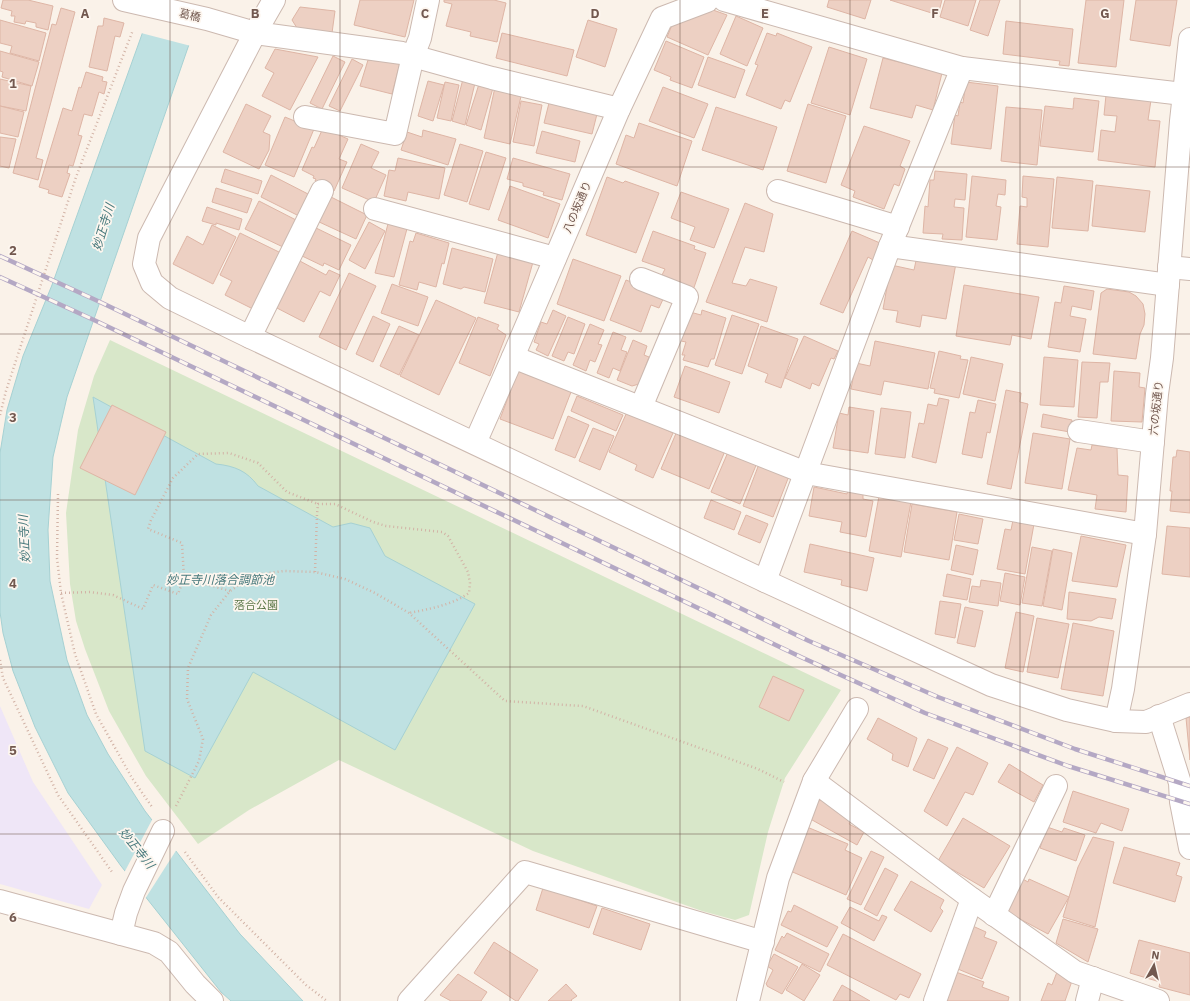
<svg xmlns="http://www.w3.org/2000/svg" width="1190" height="1001" font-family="'IBM Plex Sans','Noto Sans JP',sans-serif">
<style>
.education{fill:#efe6f7}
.green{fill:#d8e7c9}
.water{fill:#bfe1e2;stroke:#a6d1d3}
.pier{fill:#faf2e9}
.building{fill:#edd0c3;stroke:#deb5a5}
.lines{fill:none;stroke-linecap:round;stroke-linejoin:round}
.minor-casing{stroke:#ccb9b0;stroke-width:24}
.path{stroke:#d2b3a6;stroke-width:2.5;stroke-dasharray:1 3;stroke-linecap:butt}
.minor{stroke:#fff;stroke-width:22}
.rail-casing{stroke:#b4a8c4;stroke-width:4.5}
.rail{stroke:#fdf6ef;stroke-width:3;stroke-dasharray:9;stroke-linecap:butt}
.grid{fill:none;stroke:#72584f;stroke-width:1;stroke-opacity:0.55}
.labels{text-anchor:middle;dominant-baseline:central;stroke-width:3.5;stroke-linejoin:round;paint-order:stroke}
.street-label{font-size:11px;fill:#72584f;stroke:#fdf6ef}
.park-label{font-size:11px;fill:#5b7748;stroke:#fdf6ef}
.water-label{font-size:12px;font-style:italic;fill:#47797c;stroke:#fdf6ef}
.grid-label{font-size:13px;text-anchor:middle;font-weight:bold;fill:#72584f;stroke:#fdf6ef;stroke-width:3.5;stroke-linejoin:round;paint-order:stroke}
</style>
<rect width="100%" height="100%" fill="#faf2e9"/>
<polygon class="education" points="0,706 33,782 102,885 89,909 0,884"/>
<polygon class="green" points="110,340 841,690 785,778 768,832 749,915 735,920 702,911 533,851 339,760 249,810 198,844 146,776 109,711 85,649 76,621 70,584 66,513 78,430 94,376"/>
<g class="water">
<polygon points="146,23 193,33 67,397 53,457 48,530 50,581 67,660 87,715 108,754 145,811 240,934 303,1001 231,1001 221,992 121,866 68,793 35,727 13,671 3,633 0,612 0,453 7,410 23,356 52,285"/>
<path d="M93 397 216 464C235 466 247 471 258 486L333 527 351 523 370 528 385 556 475 604 395 750 253 672 195 778 145 751Z"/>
</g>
<g class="pier">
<polygon points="152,0 207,0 191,46 141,33"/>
<polygon points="153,818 177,849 145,899 124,873"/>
</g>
<g class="building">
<polygon points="3,0 28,0 53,6 48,30 36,27 36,23 26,21 25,24 14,22 15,16 11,16 12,11 1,8"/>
<polygon points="360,0 414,0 405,37 354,25"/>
<polygon points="444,0 494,0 506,3 497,42 470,36 471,32 446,26 452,4 444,2"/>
<polygon points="829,0 871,0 865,19 827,7"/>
<polygon points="890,0 942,0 938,15"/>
<polygon points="945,0 976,0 968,26 940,17"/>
<polygon points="980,0 1000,0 988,36 970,30"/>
<polygon points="1086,0 1124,0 1116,67 1078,63"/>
<polygon points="1136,0 1177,0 1170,46 1130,40"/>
<polygon points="300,7 335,11 332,33 297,28 292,20"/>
<polygon points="61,8 75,12 36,158 43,160 38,180 13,173 52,24 56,25"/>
<polygon points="713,10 727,15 708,55 667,37 672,25"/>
<polygon points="736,16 763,28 747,66 720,54"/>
<polygon points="104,18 124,23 120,37 115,36 107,71 89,67 98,26 103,26"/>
<polygon points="0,20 46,33 39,61 10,53 12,46 0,43"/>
<polygon points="588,20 617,29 605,67 576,57"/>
<polygon points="1006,21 1073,29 1069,66 1059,65 1060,61 1003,54"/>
<polygon points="502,33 574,50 567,76 496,58"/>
<polygon points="767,33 776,36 777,33 812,47 790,102 785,100 781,109 746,95 758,65 755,64"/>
<polygon points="666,41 704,57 692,88 670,80 671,77 654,70"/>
<polygon points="829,47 867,59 850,115 811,103"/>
<polygon points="275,49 318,57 290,110 262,96 274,73 265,68"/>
<polygon points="0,51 39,62 32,86 2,77 3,72 0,71"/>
<polygon points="333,56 345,62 322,109 310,103"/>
<polygon points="708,57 745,70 735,98 698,85"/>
<polygon points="883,58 942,73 933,110 916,105 912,118 870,108"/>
<polygon points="352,59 363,65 340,111 329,106"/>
<polygon points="368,60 400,63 392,94 360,86"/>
<polygon points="86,72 103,77 102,81 107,82 104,94 99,92 92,116 84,114 78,135 82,136 73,166 69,165 67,173 70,174 62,197 48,193 49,190 39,187 63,108 72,111 79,87 81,88"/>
<polygon points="0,79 31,86 26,111 0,106"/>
<polygon points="463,79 475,83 465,125 452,121"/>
<polygon points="428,81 444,85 433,121 418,116"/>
<polygon points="445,82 459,85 451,121 437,118"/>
<polygon points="966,82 998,86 991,149 951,144 955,115 958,116 960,102 963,103"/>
<polygon points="479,84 493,88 481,130 466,125"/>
<polygon points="495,87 522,92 510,144 484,138"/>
<polygon points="663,87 708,104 694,138 649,121"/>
<polygon points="1106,95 1151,100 1148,120 1160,121 1155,167 1098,160 1101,130 1115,132 1117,116 1104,115"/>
<polygon points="1074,98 1099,101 1093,152 1040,146 1045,106 1073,109"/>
<polygon points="521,101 542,105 534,146 513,142"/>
<polygon points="549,103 597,114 592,134 544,123"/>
<polygon points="246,104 271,116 263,132 270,135 269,150 259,169 223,152"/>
<polygon points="808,104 846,116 826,183 787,171"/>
<polygon points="0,106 24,112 18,137 0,133"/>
<polygon points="716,107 777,127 763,170 702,150"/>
<polygon points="1006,107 1042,110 1037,165 1001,161"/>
<polygon points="285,117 314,129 294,177 265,165"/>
<polygon points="639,123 692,141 677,186 616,164 626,135 634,138"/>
<polygon points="864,126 910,141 900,166 905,169 899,186 894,184 884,209 853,197 855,191 841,185"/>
<polygon points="323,128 348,139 339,159 347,162 334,191 315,181 316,179 313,178 314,176 302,170 312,147 314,148"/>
<polygon points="423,130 456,139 448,165 401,150 407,132 422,137"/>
<polygon points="542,131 580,141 575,162 536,153"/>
<polygon points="0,137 16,139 9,168 0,166"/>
<polygon points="361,144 379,152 371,168 386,175 374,202 342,188"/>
<polygon points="460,144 483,151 467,202 444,195"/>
<polygon points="486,152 506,158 489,210 469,204"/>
<polygon points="398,158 445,168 439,199 408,192 406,201 384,196 389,170 395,171"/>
<polygon points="513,158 570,174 562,200 543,195 544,192 523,186 523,183 507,179"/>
<polygon points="225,169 262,181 258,194 221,182"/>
<polygon points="935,171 967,174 965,200 955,199 954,207 964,208 962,240 942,239 943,234 923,233 925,206 928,207 930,180 934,180"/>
<polygon points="271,175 310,195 299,216 261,197"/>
<polygon points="972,176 1006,180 1005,195 998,194 996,206 1001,207 997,240 966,237"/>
<polygon points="1023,176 1054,179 1048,247 1017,244 1020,206 1027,207 1027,198 1022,197"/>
<polygon points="607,177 623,183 625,181 659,193 636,253 586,235"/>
<polygon points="1057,177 1093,181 1088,231 1052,228"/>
<polygon points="1096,185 1150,191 1145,232 1092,226"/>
<polygon points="510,186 560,204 548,238 498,220"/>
<polygon points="216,188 252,199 247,213 212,202"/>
<polygon points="681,192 729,209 714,248 690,240 695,227 671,218"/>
<polygon points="329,196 367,215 356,239 317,221"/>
<polygon points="259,201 296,220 283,247 245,229"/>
<polygon points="745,203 773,214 764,252 745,247 732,283 746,286 750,279 777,287 767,322 706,302"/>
<polygon points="207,207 242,219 239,230 216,223 216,225 202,221"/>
<polygon points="389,220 408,225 394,277 375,273"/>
<polygon points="369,222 385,231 365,269 349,260"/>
<polygon points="212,225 236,237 213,284 173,264 187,236 203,245"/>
<polygon points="314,227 351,245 339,270 324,263 323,266 300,255"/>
<polygon points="653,231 695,246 694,249 706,253 691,296 671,289 674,280 662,275 665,269 642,261"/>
<polygon points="852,231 880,243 873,260 868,257 843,313 820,304"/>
<polygon points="240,233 281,253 253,309 225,295 232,281 220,275"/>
<polygon points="416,233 449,243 444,264 442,263 436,287 419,282 417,290 399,285 410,241 413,242"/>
<polygon points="452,248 493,259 485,292 464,287 461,289 443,284"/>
<polygon points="498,252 533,262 519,312 484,303"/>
<polygon points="917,256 956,263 946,319 922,315 920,327 896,322 898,311 883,309 891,265 914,270"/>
<polygon points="573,259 621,276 604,321 557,304"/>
<polygon points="298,260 326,275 329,270 340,275 330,296 320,291 304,322 275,307"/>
<polygon points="349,273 376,286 346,350 319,337"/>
<polygon points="626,280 665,295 659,308 651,305 641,332 610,320"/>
<polygon points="392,284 428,297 418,326 381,313"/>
<polygon points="964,285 1039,297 1031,339 1012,335 1010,345 956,336"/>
<polygon points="1064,286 1094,291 1091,310 1072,306 1070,316 1086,319 1080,352 1048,347 1055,302 1061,303"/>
<polygon points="1107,289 1129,292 1136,296 1143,304 1145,314 1144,325 1140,334 1136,359 1093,354 1101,293"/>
<polygon points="436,300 476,318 439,395 400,376"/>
<polygon points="553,310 566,316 548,356 536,350 539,344 534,342 541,322 547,324"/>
<polygon points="702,310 726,318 714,359 711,359 708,367 683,360 685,355 682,355 686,342 681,341 690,312 701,315"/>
<polygon points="732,315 759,324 742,374 715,365"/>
<polygon points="373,316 390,324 373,362 356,354"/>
<polygon points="478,317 499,325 497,329 506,335 490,376 459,363"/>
<polygon points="568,317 585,324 574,354 568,352 564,361 552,356"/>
<polygon points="590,324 604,330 598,344 602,345 595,362 590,360 586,371 573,365"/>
<polygon points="399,326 419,335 399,375 380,366"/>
<polygon points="761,326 798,339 781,388 765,382 768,374 748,366"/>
<polygon points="613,332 626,337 621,350 627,352 620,371 613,368 609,378 597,373"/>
<polygon points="804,336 838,351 834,359 831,358 819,386 812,383 810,389 785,378"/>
<polygon points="633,340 647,346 644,355 649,357 639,384 632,386 617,380"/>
<polygon points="875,341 935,353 928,389 884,381 881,395 851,389 856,363 870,366"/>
<polygon points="939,351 961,356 960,359 968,360 959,398 934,393 935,389 930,388"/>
<polygon points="971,357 1003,364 995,401 963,394"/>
<polygon points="1044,357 1078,360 1074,407 1040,405"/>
<polygon points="1082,362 1110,363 1108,382 1100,382 1097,418 1078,417"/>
<polygon points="685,366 730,382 719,413 674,397"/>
<polygon points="518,371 571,392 553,439 500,419"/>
<polygon points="1114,371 1140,373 1139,387 1145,388 1142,422 1111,421"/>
<polygon points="1006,390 1021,393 1020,402 1028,404 1011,489 987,484"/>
<polygon points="577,396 623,415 616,431 571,411"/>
<polygon points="939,398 949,400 936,463 912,457 919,423 924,424 928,404 937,406"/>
<polygon points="978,400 996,404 990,433 987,432 982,458 962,454 970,412 975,413"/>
<polygon points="112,405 166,432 135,495 80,468"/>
<polygon points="849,407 874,411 868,453 833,448 839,413 848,415"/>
<polygon points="881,408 911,412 905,458 875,454"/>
<polygon points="627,412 673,433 653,478 635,470 637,465 609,452"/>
<polygon points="1043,414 1072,420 1070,432 1041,427"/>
<polygon points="568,416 589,425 575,458 555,450"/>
<polygon points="593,428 614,436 600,470 579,461"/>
<polygon points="677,431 725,451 709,489 661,469"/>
<polygon points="1033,433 1070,439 1062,489 1025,483"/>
<polygon points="1092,445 1117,448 1118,475 1128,476 1126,512 1095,509 1097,495 1068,490 1077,448 1091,450"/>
<polygon points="1177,450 1190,452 1190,513 1170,511 1172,491 1170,491 1173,457 1176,457"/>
<polygon points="728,452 757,463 740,504 711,492"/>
<polygon points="759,464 789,476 773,517 743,506"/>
<polygon points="814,487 847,494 848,490 863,493 863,499 873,501 866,537 840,532 842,522 809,516"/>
<polygon points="879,496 911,502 901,557 869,551"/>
<polygon points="711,500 741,512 734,530 704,518"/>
<polygon points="912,504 957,512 949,560 904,552"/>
<polygon points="959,514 983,519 978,544 954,540"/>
<polygon points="746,515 768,524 760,543 738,534"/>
<polygon points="1013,520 1034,524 1025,574 997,569 1005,529 1011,530"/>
<polygon points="1167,526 1190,528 1190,577 1162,574"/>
<polygon points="1081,536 1126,545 1117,587 1072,581"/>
<polygon points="810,544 874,558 867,591 841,585 842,580 804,572"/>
<polygon points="956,545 978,550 973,575 951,570"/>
<polygon points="1032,547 1052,551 1042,606 1022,603"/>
<polygon points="1053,549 1072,553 1062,610 1043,606"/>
<polygon points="1005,573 1025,577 1020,605 1000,601"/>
<polygon points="947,574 971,579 967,600 943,596"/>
<polygon points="981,580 1001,583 998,606 969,602 972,586 980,587"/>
<polygon points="1069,592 1116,599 1112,619 1099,617 1091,621 1067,619"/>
<polygon points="940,601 961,604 955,638 935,634"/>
<polygon points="965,607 983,611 975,647 957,643"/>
<polygon points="1016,612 1034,616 1023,672 1005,668"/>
<polygon points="1037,618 1069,624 1058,678 1027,672"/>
<polygon points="1073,623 1114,631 1103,696 1061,689"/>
<polygon points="773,676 804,690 789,721 759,707"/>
<polygon points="1190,717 1190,760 1186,718"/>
<polygon points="878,718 917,738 908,767 892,760 893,754 867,739"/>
<polygon points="928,739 948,748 934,779 913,770"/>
<polygon points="957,747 988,763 973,795 965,792 947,826 924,811"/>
<polygon points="1009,764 1043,785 1034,802 998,782"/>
<polygon points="1073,791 1129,809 1122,831 1101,823 1096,833 1063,822"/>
<polygon points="815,798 820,801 822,798 852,819 849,824 864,832 857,845 805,816"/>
<polygon points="963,818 1010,846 984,888 938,861"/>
<polygon points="807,827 848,844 845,850 862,858 846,895 788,870"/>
<polygon points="1047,827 1062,832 1064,828 1085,835 1076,861 1040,848"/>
<polygon points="1093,837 1114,842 1095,927 1063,917 1078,867"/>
<polygon points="1124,847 1180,863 1176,875 1182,877 1175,902 1113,883"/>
<polygon points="871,851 884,857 861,905 847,899"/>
<polygon points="885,868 898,875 877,916 864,909"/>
<polygon points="1021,878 1028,882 1029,879 1069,897 1048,934 1005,911"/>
<polygon points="911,881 944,900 940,908 943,911 931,932 894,910"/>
<polygon points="543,888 597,906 589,928 536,910"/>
<polygon points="794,905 838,927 827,947 781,925 788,911 791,912"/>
<polygon points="850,907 879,921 882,915 887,917 874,941 841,923"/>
<polygon points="602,908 650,924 641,950 593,934"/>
<polygon points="1063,919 1098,929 1088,962 1056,943"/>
<polygon points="966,923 986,932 984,937 997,942 982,979 953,967"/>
<polygon points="787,933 829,954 820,972 775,950 782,936 784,938"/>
<polygon points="843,934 921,974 909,998 900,994 896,1000 827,965"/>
<polygon points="1139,940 1190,953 1190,995 1159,987 1160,982 1130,973"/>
<polygon points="494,942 538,970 518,1001 516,1001 474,973"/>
<polygon points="774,954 798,967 782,994 767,986 767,985 766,984 773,970 767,966"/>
<polygon points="802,964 820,975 804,1001 786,990"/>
<polygon points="953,971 984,982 982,987 1009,997 1008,1001 942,1001"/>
<polygon points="1057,972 1073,978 1065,1001 1041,1001 1048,983 1052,985"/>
<polygon points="458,974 487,992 481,1001 451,1001 440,995"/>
<polygon points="566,984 577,996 571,1000 572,1001 548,1001"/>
<polygon points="842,985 870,1001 833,1001"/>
</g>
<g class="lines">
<defs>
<g id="minor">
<polyline points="124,0 207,19 255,33 402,53 492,78 619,109"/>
<polyline points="274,0 255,33 149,238 144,264 152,283 170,298 250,337 765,581 991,685 1067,710 1116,721 1146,722 1190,704"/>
<polyline points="724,0 962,68 1183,94"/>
<polyline points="305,117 395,134 413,56 420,38 428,0"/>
<polyline points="778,191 898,227"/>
<polyline points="375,209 555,258"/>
<polyline points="890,246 1168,285"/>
<polyline points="1169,267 1190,269"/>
<polyline points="250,337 322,191"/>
<polyline points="513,357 806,473 1145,534"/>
<polyline points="641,407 687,297 641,279"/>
<polyline points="1079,431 1153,442"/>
<polyline points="475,443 513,357 619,109 662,18 707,1 707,0"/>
<polyline points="765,581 890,246 962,68"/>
<polyline points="1159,716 1180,783 1181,802 1190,848"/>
<polyline points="1116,721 1123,689 1145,534 1157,394 1162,358 1181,121 1190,39"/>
<polyline points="814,781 972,899 1075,972 1158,1001"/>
<polyline points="0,901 121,934 126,913 134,891 163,831"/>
<polyline points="994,915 1056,786"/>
<polyline points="121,934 154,943 169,952 195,984 212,1001"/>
<polyline points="409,1001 525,872 763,942"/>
<polyline points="748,1001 778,878 814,781 857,709"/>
<polyline points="935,1001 972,899"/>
<polyline points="1087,1001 1093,978"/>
</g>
</defs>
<use href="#minor" class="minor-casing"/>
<g class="path">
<polyline points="0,415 6,391 76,177 133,30"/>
<polyline points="58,494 57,558 61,593 75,654 96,714 132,778 152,807"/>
<path d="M315 572 317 514 318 504H335L373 522 386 526 442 532 448 536 468 572 470 583 469 593C452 605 429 609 409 613"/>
<polyline points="230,591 184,578 182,543 148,529 151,520 173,478 198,454 229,453 258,463 287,492 318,504"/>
<polyline points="61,593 90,592 113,595 143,609 153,585 178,594 184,578"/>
<polyline points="0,660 3,678 58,795 112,872"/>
<polyline points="176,806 199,761 203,739 187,699 188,668 211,615 230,591 254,575 284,571 315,572 345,579 375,593 409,613 505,701 583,706 758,769 784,782"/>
<polyline points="185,852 218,897 306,985 327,1001"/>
</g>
<use href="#minor" class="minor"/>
<defs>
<g id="rail">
<polyline points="0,256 100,302 809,641 938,697 1075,749 1190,786"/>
<polyline points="0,277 94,320 803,658 925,713 1068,766 1190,804"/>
</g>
</defs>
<use href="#rail" class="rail-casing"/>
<use href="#rail" class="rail"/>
</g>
<path class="grid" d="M170 0V1001M340 0V1001M510 0V1001M680 0V1001M850 0V1001M1020 0V1001M0 167H1190M0 334H1190M0 500H1190M0 667H1190M0 834H1190"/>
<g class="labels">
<g class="street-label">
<text transform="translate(190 15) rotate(13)">葛橋</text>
<text transform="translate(577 207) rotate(-67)">八の坂通り</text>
<text transform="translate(1156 408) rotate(-84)">六の坂通り</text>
</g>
<g class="park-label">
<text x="256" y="605">落合公園</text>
</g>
<g class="water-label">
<text transform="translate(103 227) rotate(-73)">妙正寺川</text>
<text transform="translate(24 539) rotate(-93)">妙正寺川</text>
<text x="220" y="579">妙正寺川落合調節池</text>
<text transform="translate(137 848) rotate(51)">妙正寺川</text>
</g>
</g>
<g class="grid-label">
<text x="85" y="18">A</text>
<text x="255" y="18">B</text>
<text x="425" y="18">C</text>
<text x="595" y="18">D</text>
<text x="765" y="18">E</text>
<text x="935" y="18">F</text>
<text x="1105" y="18">G</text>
<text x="13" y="88">1</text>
<text x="13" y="255">2</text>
<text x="13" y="422">3</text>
<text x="13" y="588">4</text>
<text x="13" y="755">5</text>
<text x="13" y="922">6</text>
</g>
<g transform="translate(1154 965) rotate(8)" stroke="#fdf6ef" stroke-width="3" paint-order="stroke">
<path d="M0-3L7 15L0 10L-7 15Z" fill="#72584f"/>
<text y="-6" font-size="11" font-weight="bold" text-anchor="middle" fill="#72584f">N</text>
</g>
</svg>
